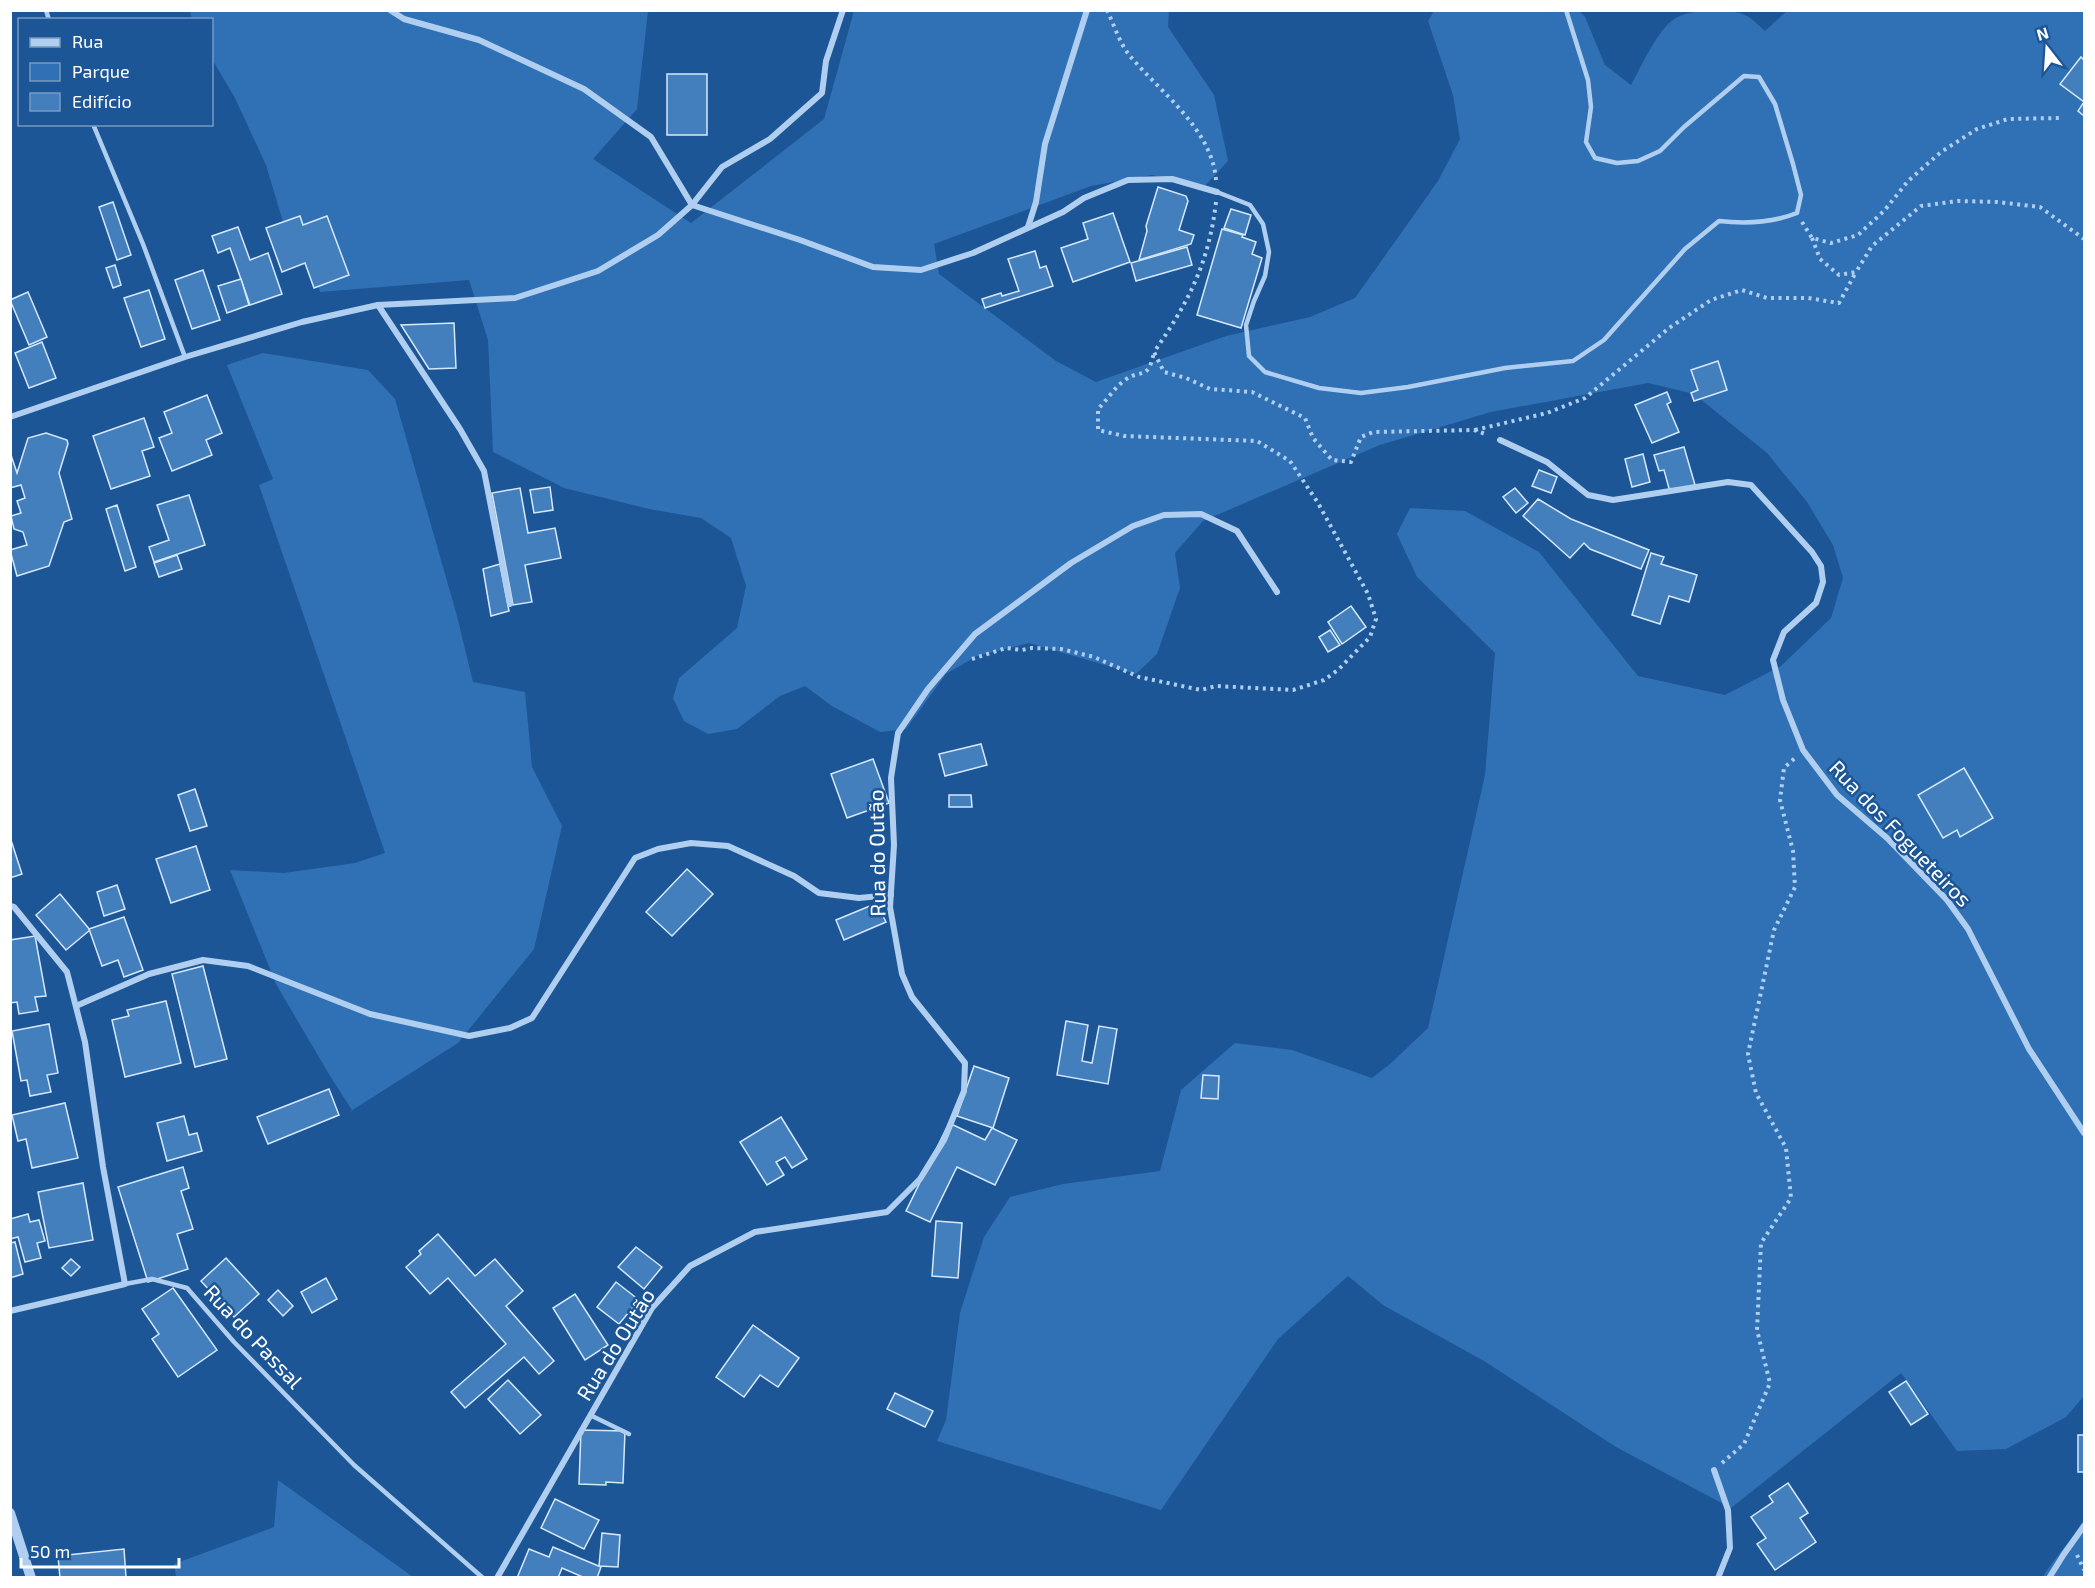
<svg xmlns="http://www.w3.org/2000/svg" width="2095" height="1588" font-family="'Exo 2',sans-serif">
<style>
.green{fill:#3070b4}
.building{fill:#447fbd;stroke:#d6e8fb;stroke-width:1.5}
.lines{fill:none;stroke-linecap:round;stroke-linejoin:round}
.path{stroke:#b0cff0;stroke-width:4;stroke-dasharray:3 4.5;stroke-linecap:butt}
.service{stroke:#b0cff0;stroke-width:4.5}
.minor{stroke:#b0cff0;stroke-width:6}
.tertiary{stroke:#b0cff0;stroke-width:10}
.labels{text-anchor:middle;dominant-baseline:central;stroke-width:5;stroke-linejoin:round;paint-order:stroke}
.street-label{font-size:21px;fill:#fff;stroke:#1c5696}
</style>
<rect width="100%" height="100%" fill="#1c5696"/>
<g class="green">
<path d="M190 11H648L637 109 593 159 691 223 824 119 854 11H1169L1168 27 1214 95 1227 156 1228 161 1204 187 1152 175 1091 186 934 244 939 274 1056 361 1096 382 1226 336 1310 317 1355 298 1438 181 1460 139 1453 95 1428 21 1434 11H1579L1585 17 1605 65 1631 85C1641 67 1657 31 1674 19 1689 9 1731 7 1747 16 1753 19 1759 26 1765 31L1787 11H2084V1396L2066 1417 2006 1449 1957 1451 1901 1373 1731 1508 1616 1447 1484 1361 1383 1305 1348 1276 1278 1339 1161 1510 937 1441 946 1420 960 1313 984 1237 1010 1197 1063 1184 1160 1171 1181 1090 1235 1043 1292 1050 1372 1078 1390 1064 1428 1028 1485 775 1495 653 1417 577 1397 534 1410 508 1465 511 1539 552 1638 676 1725 695 1781 666 1831 618 1843 578 1833 545 1807 502 1767 453 1694 394 1648 383 1491 412 1380 445 1203 521 1175 553 1180 588 1157 654 1136 674 1029 643 977 656 946 674 906 729 880 732 832 706 805 686 780 696 737 729 708 734 684 721 673 698 679 678 737 628 746 586 731 538 701 518 649 509 564 488 493 452 488 340 469 280 320 292 308 245 289 242 266 165 235 98 212 59V20L192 19Z"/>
<polygon points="263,353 368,370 395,399 457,616 473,682 525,692 532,767 562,826 534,949 458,1043 351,1111 347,1113 352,1110 330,1076 276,984 230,870 284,873 355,863 385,853 259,485 273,479 227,365"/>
<polygon points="278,1480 413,1577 176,1577 174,1564 274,1527"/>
<path d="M2084 1519V1577L2042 1578C2055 1557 2072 1540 2084 1519Z"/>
</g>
<g class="building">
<polygon points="2081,57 2084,60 2084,116 2078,111 2084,102 2060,84"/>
<rect x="667" y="74" width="40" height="61"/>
<polygon points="1158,187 1186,196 1188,201 1179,230 1194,235 1191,244 1139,260 1147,231 1146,226"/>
<polygon points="113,202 131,255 117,260 99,207"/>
<polygon points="1231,209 1251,215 1245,235 1224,228"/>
<polygon points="1113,213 1130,262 1073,282 1061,248 1088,239 1083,223"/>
<polygon points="300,216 303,225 327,216 349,275 314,288 305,263 282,272 266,228"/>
<polygon points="238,227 250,260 268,253 282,294 250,305 230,248 218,253 212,236"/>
<polygon points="1222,229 1243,235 1242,237 1256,242 1252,254 1262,258 1241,328 1197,315"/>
<polygon points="1187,247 1192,265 1136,281 1131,263"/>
<polygon points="1035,251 1040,268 1046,266 1053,286 985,308 982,299 1001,293 1002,296 1019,291 1008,259"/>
<polygon points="115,265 121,285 113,288 106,268"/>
<polygon points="203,270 220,320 192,329 175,280"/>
<polygon points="241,279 249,305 227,313 218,286"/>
<polygon points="149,290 165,339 141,347 124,298"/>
<polygon points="28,292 47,337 29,345 10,300"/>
<polygon points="454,323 456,368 429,369 401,325"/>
<polygon points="42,342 56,378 29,388 15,353"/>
<polygon points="1718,361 1727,390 1694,401 1691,393 1698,390 1691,370"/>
<polygon points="1667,392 1671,402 1667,404 1679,432 1652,443 1635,405"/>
<polygon points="207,395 222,433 206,440 212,455 172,471 159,438 172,433 164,412"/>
<polygon points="144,418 154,447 142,451 150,476 111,489 93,436"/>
<polygon points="46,433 67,440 68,444 59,473 72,519 64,522 49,566 17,576 10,550 27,545 23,532 14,529 11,516 21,513 17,501 25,498 21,485 10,488 10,452 17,473 28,438"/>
<polygon points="1684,447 1695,485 1670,492 1664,470 1659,471 1654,455"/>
<polygon points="1643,454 1650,482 1632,487 1625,459"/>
<polygon points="1539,470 1557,477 1551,493 1532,486"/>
<polygon points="550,487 553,510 534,513 530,490"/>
<polygon points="520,488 528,533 555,528 561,558 525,565 532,602 513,605 492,493"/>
<polygon points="1515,488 1528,503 1516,513 1503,497"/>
<polygon points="189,495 205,545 154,562 149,547 169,540 157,505"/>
<polygon points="1538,499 1571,519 1649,550 1641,569 1590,549 1584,543 1570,558 1523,516"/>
<polygon points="117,505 136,567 125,571 106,509"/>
<polygon points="1651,553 1664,557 1661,564 1697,575 1689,602 1669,596 1660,624 1632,615"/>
<polygon points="177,555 182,569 159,577 154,563"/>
<polygon points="500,564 509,611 491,616 483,569"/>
<polygon points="1351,606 1366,627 1342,644 1328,622"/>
<polygon points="1330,630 1340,645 1328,652 1319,637"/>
<polygon points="981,744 987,765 945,776 939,754"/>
<polygon points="873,759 889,803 847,818 831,774"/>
<polygon points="1964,768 1993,818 1960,837 1957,830 1943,838 1918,795"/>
<polygon points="195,789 207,826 190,831 178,795"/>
<polygon points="949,795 971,795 972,807 949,807"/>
<polygon points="10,837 22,874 10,878"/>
<polygon points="196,846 210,890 171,903 156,859"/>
<polygon points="687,869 713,894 672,936 646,912"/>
<polygon points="117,885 125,909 104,916 97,892"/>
<polygon points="60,894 90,930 66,950 36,915"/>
<polygon points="877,903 886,922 844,940 836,920"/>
<polygon points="124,917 143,970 124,977 118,960 102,966 89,929"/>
<polygon points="35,936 46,996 35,997 38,1011 19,1014 17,1002 10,1003 10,940"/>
<polygon points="203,966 227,1059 195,1067 172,974"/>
<polygon points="166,1001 181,1063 125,1077 112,1020 129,1016 127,1010"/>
<polygon points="1066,1021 1088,1025 1082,1061 1092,1063 1099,1026 1117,1029 1108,1084 1057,1075"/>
<polygon points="49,1024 58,1073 47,1075 51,1092 30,1096 27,1080 21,1081 12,1031"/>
<polygon points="974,1066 1009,1078 993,1128 957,1116"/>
<polygon points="1203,1075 1219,1076 1218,1099 1201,1098"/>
<polygon points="329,1089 339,1115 268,1144 257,1117"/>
<polygon points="65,1103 78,1158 32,1168 26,1139 18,1141 12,1115"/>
<polygon points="184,1116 189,1135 197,1133 202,1151 167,1161 157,1123"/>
<polygon points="781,1117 807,1159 792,1168 785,1157 776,1162 784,1175 767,1185 740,1142"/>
<polygon points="949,1123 985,1140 992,1128 1017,1140 995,1185 957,1167 930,1222 906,1211"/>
<polygon points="183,1167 189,1188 181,1191 193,1229 177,1234 188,1269 148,1282 118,1187"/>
<polygon points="83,1183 93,1240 49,1248 38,1192"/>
<polygon points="28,1214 30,1222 39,1220 45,1241 37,1243 41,1258 25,1262 18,1237 10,1239 10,1219"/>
<polygon points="936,1221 962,1223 958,1278 932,1276"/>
<polygon points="438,1234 475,1276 495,1259 523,1291 506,1306 554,1361 539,1374 524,1357 465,1408 451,1392 506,1344 448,1278 430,1294 406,1267 421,1254 419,1251"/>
<polygon points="15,1242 23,1274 10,1278 10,1243"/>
<polygon points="636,1247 662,1267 644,1289 618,1267"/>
<polygon points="226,1258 259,1294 234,1317 201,1281"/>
<polygon points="71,1259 80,1267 71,1276 62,1268"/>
<polygon points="326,1278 337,1299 312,1313 301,1292"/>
<polygon points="616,1282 639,1300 619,1324 597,1307"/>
<polygon points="173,1288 217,1350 178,1377 152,1339 159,1334 142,1309"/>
<polygon points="278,1290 293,1306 283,1316 268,1300"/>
<polygon points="575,1294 608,1345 585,1360 553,1308"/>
<polygon points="753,1325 799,1358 778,1387 760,1375 744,1397 716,1377"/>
<polygon points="508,1380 541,1415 520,1434 488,1399"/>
<polygon points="1906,1381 1928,1414 1911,1425 1889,1392"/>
<polygon points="895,1393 933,1411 925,1427 887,1409"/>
<polygon points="581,1430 625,1431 623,1483 606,1482 606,1485 579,1484"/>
<rect x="2078" y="1435" width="6" height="37"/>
<polygon points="1788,1483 1808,1513 1800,1518 1816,1542 1775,1570 1757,1544 1766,1538 1751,1517 1773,1502 1769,1496"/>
<polygon points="555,1499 599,1520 584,1549 541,1528"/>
<polygon points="602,1533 620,1535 618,1567 599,1566"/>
<polygon points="553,1547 601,1567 597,1578 585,1578 562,1568 558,1578 517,1578 529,1549 549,1557"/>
<polygon points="124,1549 126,1577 60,1578 58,1556"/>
</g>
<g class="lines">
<g class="path">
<path d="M1107 10C1114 25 1120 44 1130 56 1161 93 1212 129 1216 180"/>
<path d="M1216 202C1209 263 1188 303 1154 352L1164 372 1186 378 1210 389 1252 392 1305 418 1313 438 1332 460 1351 462 1361 437 1373 432 1474 430 1488 435"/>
<polyline points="1802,222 1812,238 1831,243 1858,235 1884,211 1908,181 1941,152 1977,129 2008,119 2060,118"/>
<polyline points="1812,238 1820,259 1839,275 1856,272 1872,246 1921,206 1958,201 1997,202 2040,207 2084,239"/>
<polyline points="1475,430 1547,413 1585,398 1669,328 1711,300 1742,290 1767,298 1808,298 1839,303 1856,272"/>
<path d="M972 659 1006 648 1022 650 1032 648 1061 649 1094 657 1139 677 1201 690 1216 686 1293 690 1324 680 1338 670 1370 637 1376 619 1368 594 1318 503 1290 461 1257 441 1124 436 1098 430V409C1107 400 1115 387 1125 380 1141 368 1148 382 1154 352"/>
<polyline points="1722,1463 1744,1444 1770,1383 1757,1330 1761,1243 1791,1198 1786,1148 1756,1093 1748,1054 1774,930 1795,887 1793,851 1780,800 1784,768 1795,758"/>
<polyline points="2077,1555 2084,1570"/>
</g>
<g class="service">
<polyline points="46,10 49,20"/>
<polyline points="93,124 143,244 185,357"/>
<path d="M1217 192 1250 205 1263 224 1269 252 1265 276 1254 301 1246 325 1249 356 1265 372 1319 388 1361 393 1408 387 1505 368 1573 361 1604 340 1685 249 1719 221C1746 224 1772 223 1797 213L1801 195 1793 164 1775 104 1759 77 1744 76 1684 127 1660 151 1638 161 1617 163 1595 158 1586 142 1591 107 1588 80 1566 10"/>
<polyline points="125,1284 152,1279 187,1288 234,1342 354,1465 483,1578"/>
<polyline points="590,1415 629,1434"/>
</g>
<g class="minor">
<polyline points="390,10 404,19 479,40 584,89 651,137 692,205"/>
<polyline points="692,205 800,240 873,267 921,270 973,253 1063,212 1084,198 1128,180 1172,179 1217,192"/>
<polyline points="1028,227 1036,202 1045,144 1087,10"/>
<polyline points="378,305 460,429 484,471 510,604"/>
<polyline points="10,417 185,357 302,322 378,305 515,298 598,271 658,235 692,205 722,167 770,139 822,93 826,61 843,10"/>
<polyline points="1500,440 1547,462 1588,495 1613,500 1728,482 1751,485 1812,552 1821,566 1823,582 1816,603 1784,632 1773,660 1783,700 1803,750 1837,795 1887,838 1947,900 1968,929 2029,1049 2084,1133"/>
<polyline points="10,906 14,907 67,972 85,1042 103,1167 125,1284 10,1311"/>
<polyline points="76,1006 149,974 203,960 248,966 370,1014 469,1036 510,1028 532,1018 635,858 658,849 691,843 728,846 794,876 819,893 859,898 891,895"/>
<polyline points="1714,1470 1728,1510 1730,1548 1718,1578"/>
<polyline points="497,1578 652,1308 690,1266 755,1232 887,1212 920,1179 944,1140 964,1091 965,1063 912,997 902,974 890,907 894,845 891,778 898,733 928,689 975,634 1071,563 1133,526 1164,515 1201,514 1237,531 1277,592"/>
<polyline points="2049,1578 2064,1554 2084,1526"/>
</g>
<polyline class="tertiary" points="10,1513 31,1578"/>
</g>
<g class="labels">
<g class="street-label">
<text transform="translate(1901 833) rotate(46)">Rua dos Fogueteiros</text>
<text transform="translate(876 853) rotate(-91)">Rua do Outão</text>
<text transform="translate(254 1336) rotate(47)">Rua do Passal</text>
<text transform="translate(615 1344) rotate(-58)">Rua do Outão</text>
</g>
</g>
<rect width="2095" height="1588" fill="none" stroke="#ffffff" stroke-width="24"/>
<rect x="18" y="18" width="195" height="108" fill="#1c5696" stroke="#779ac0" stroke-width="1.5"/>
<rect x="30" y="38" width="30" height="9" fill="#b0cff0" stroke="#779ac0" stroke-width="1.5"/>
<text x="72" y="48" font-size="18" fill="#ffffff">Rua</text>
<rect x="30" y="63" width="30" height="18" fill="#3070b4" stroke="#779ac0" stroke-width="1.5"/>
<text x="72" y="78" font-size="18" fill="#ffffff">Parque</text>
<rect x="30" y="93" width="30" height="18" fill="#447fbd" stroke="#779ac0" stroke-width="1.5"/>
<text x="72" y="108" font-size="18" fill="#ffffff">Edifício</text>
<g transform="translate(2047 48) rotate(343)" stroke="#1c5696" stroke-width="4.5" paint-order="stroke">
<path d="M0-4.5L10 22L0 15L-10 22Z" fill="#ffffff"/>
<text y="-9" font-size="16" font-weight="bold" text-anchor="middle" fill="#ffffff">N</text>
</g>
<path d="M21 1558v9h158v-9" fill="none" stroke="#ffffff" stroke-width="3"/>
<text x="30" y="1558" font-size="18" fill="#ffffff" stroke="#1c5696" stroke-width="4.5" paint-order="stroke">50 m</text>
</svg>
